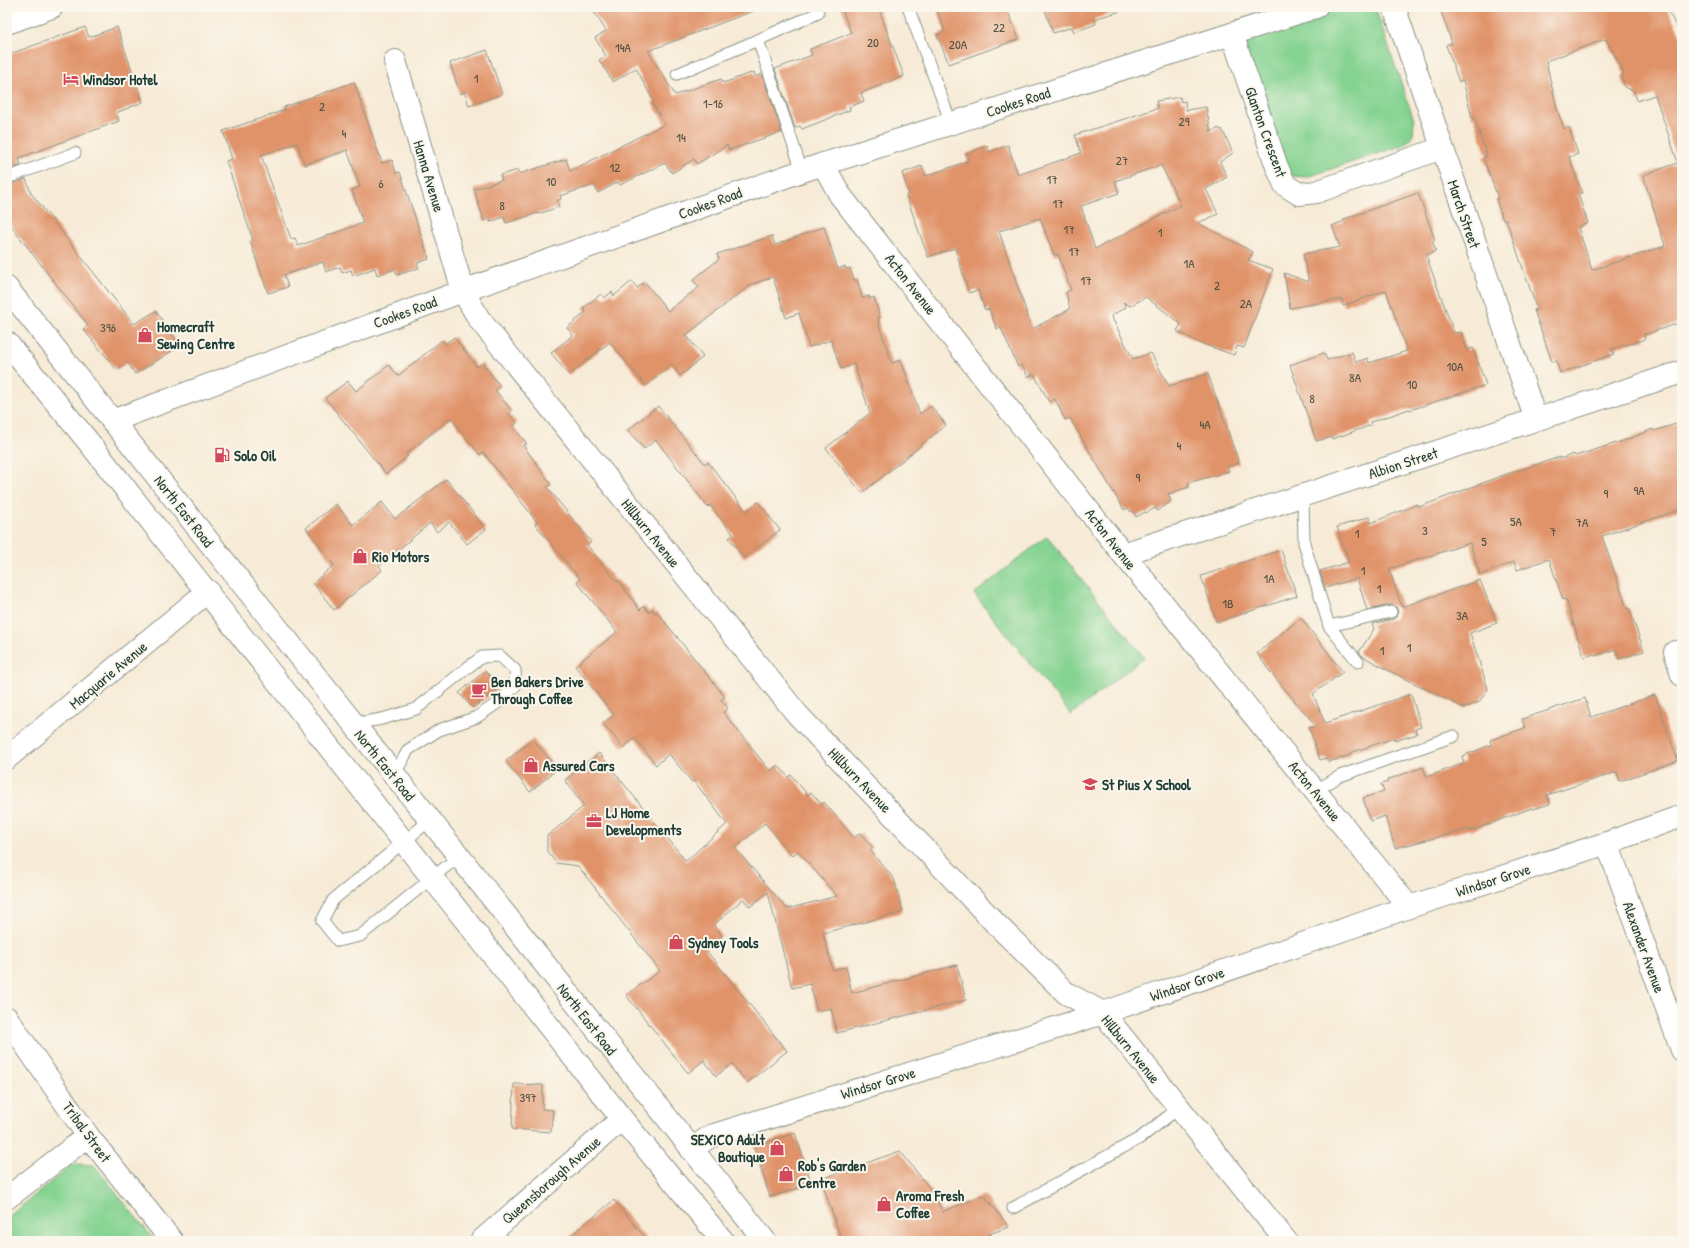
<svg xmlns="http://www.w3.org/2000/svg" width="1689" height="1248" font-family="'Patrick Hand',sans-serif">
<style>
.green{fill:#85d391;stroke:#528862}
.building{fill:#e09369;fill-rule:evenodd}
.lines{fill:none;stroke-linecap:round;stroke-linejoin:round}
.service-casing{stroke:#8b9486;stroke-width:13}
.minor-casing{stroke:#8b9486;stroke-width:24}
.trunk-casing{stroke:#8b9486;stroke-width:24}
.service{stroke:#fff;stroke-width:11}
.minor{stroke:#fff;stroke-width:22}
.trunk{stroke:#fff;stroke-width:22}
.labels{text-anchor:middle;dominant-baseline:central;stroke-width:4;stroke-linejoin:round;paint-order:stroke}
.number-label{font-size:13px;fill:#4f5241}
.poi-label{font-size:15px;font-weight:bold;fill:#1f3d34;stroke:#fbf7ec;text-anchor:start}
.street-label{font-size:15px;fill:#1f3d34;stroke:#fbf7ec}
</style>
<rect width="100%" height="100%" fill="#fbf7ec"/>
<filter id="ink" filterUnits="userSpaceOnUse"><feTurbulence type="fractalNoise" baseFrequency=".025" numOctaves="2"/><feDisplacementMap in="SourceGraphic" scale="8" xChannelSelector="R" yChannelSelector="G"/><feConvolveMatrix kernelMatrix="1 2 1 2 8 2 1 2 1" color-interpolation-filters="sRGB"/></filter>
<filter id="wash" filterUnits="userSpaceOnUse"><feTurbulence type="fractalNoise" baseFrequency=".012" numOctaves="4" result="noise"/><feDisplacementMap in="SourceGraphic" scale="16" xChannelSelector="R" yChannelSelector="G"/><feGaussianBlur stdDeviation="0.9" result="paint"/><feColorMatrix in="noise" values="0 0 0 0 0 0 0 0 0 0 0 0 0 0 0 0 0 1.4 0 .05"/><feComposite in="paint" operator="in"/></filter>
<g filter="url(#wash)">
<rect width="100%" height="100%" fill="#f7ebd7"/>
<g class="green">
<polygon points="1338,7 1372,7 1376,10 1414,120 1413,135 1404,145 1307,177 1293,176 1284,168 1244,57 1247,42 1257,34"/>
<polygon points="1047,536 1144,657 1071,715 974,594"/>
<polygon points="73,1164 94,1165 155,1241 12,1241 7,1232 7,1218"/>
</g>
<g id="blocks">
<g class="building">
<polygon points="591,7 758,7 758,9 648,51 675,95 721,79 723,83 754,72 756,77 762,74 782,132 729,150 727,145 697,164 694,159 672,173 665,163 620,185 618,182 598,193 594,185 560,196 561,199 557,201 559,207 538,214 538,213 506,223 504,217 490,222 490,219 484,221 474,189 502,180 500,175 518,170 519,174 566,159 570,171 665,124 652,103 654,102 636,68 613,82 599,60 606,56 595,38 606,31"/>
<polygon points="841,7 878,7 904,76 861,93 864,101 849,107 850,110 802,129 800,126 795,128 775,69 812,55 810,49 851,33"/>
<polygon points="936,7 1006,7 1019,39 949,64 937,35 945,32"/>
<polygon points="1044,7 1120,7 1121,11 1094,19 1096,24 1074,32 1072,27 1053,33"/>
<path d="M1452 7H1666L1682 37V322L1644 335 1645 339 1612 349 1614 354 1560 373 1556 360 1552 362 1534 310 1537 309 1506 219 1503 220 1496 199 1498 198 1483 157 1487 156 1474 117 1472 118 1463 80 1459 82 1446 45 1452 43 1441 11ZM1606 39 1624 73 1622 78 1625 87 1634 91 1637 101 1655 95 1678 163 1643 175 1665 246 1592 270 1578 227 1588 223 1578 194 1582 193 1569 157 1578 154 1569 127 1564 129 1557 109 1546 61Z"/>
<polygon points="85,27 89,37 117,27 143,102 116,113 119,121 19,158 21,165 7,171 7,55"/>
<polygon points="487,50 502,94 469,106 465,92 460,94 450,63"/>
<path d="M354 82 382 163 392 160 396 173 400 172 429 259 417 263 419 268 397 275 395 269 377 275 375 268 353 276 351 270 342 273 340 267 326 272 323 262 284 275 288 287 268 293 250 241 253 240 226 161 232 159 223 131 285 110 284 107ZM297 143 305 165 347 150 360 187 352 190 363 223 298 246 295 238 291 239 261 155Z"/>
<path d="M1180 97 1181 102 1185 101 1186 110 1206 107 1211 132 1219 128 1220 130 1222 129 1233 153 1220 162 1227 177 1206 189 1218 214 1198 223 1253 252 1248 260 1273 269 1244 348 1237 346 1234 355 1200 343 1177 331 1181 324 1146 297 1130 306 1123 302 1126 307 1111 316 1133 359 1151 353 1169 386 1208 374 1239 463 1227 467 1229 471 1188 483 1189 487 1168 494 1171 501 1158 511 1155 508 1146 513 1145 512 1136 517 1133 511 1131 512 1128 508 1124 510 1070 418 1065 420 1055 399 1049 402 1034 374 1028 377 1022 365 1018 367 1001 328 997 329 989 309 985 310 978 290 969 293 955 248 928 257 906 195 909 194 902 173 922 166 926 176 968 161 966 154 987 146 989 152 1008 145 1018 175 1081 153 1075 135 1158 108 1156 101ZM1161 165 1181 205 1095 249 1081 206 1119 193 1115 181ZM1040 218 1054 255 1058 254 1071 290 1066 292 1070 309 1032 329 999 231Z"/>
<polygon points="26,179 31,193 134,324 156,311 180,346 135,374 127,362 117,370 83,329 88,325 7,221 7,185"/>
<polygon points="1418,193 1435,240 1432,241 1436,251 1426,255 1454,333 1461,332 1467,350 1473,348 1486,385 1410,410 1409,409 1389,416 1370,422 1371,425 1333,439 1332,437 1316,441 1290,365 1324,353 1327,360 1352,352 1356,362 1368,358 1369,363 1407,351 1386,290 1343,306 1342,299 1290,308 1284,273 1309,282 1303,254 1340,247 1332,226 1344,221 1344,219"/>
<polygon points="824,227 838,269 845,266 846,269 850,268 854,280 857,280 862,298 869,296 869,299 874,297 880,318 878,318 880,328 892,363 901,360 920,414 931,406 946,425 862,493 826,448 870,413 854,364 841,369 831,340 809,347 799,313 786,318 773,277 752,284 686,335 703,357 680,376 672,365 646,386 610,342 569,375 551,353 573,335 567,328 586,312 583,308 601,294 604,298 612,292 614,296 632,281 637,288 645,282 668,311 699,287 693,280 719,259 717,254 772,236 775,245"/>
<path d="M454 337 477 367 482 363 500 386 495 390 512 411 509 414 517 423 513 426 527 444 523 445 551 484 547 487 591 542 587 545 616 581 618 580 640 610 644 606 649 612 653 609 655 613 657 612 725 697 721 700 728 708 723 712 770 771 778 765 788 777 791 775 808 795 811 792 822 805 824 802 854 838 860 833 873 848 870 850 894 879 903 912 823 933 833 970 846 967 852 993 957 965 966 1000 837 1033 831 1008 817 1011 810 984 792 988 768 892 750 907 743 899 714 925 722 936 705 949 787 1051 747 1083 732 1064 716 1076 704 1060 688 1073 626 995 660 971 578 866 556 863 547 851V836L584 806 565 780 599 753 686 861 727 824 694 781 692 782 669 754 656 765 635 738 623 748 603 723 614 715 575 666 617 632 577 582 580 579 535 524 537 522 483 452 480 455 451 418 406 454 408 456 386 474 325 398 348 381 356 391 389 365 398 376 442 340 445 344ZM765 823 792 856 798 851 837 896 787 909 735 848Z"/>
<polygon points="658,406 705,464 708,462 746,511 758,502 780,530 744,558 729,538 734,535 710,505 708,507 656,440 644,449 628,430"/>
<polygon points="1682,422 1682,509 1602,536 1627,609 1629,608 1644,651 1619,659 1616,649 1595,656 1594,654 1584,657 1566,599 1563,600 1549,559 1517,570 1514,562 1480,575 1470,543 1389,569 1402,607 1480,580 1497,623 1470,633 1488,689 1479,702 1464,708 1388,670 1362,656 1359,652 1374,629 1372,624 1393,619 1396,617 1398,611 1396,607 1390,605 1367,610 1357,578 1325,588 1320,571 1349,562 1337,527 1369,517 1371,523 1418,504 1419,507 1501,476 1560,457 1560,459 1574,454 1575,456 1629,439 1653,429 1654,431"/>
<polygon points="446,479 486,529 467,544 449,522 437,532 430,523 379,566 382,570 334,610 313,583 334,565 306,528 336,504 353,525 382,502 395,519"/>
<polygon points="1281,550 1297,596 1217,622 1201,576"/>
<polygon points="1301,618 1343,672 1313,694 1325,723 1411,694 1421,727 1415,729 1417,734 1395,741 1394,738 1350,753 1351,755 1328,762 1327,758 1320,760 1309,728 1316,726 1268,669 1257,653"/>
<polygon points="485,671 500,687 473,708 459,693"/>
<polygon points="1655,695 1678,761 1620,781 1617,772 1547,795 1550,804 1533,809 1532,808 1470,831 1470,829 1395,848 1385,816 1370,821 1363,798 1384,791 1381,784 1388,782 1387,780 1423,767 1427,777 1464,763 1462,756 1491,745 1490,740 1525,728 1522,719 1585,698 1591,717"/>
<polygon points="533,739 557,769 530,792 506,761"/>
<polygon points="514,1084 543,1085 542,1109 553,1110 551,1132 512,1129"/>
<polygon points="795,1133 812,1184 770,1197 754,1146"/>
<polygon points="900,1151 935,1195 942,1212 984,1195 1009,1227 989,1234 992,1241 842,1241 821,1179"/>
<polygon points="614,1200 648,1241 564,1241"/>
</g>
</g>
</g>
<g filter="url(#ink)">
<use href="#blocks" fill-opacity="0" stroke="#8b9486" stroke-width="1"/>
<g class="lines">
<defs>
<g id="service">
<polyline points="908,7 951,123"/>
<polyline points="677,74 758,40"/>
<polyline points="802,171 758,40 818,13"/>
<polyline points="7,178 75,153"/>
<polyline points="1303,495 1304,543 1329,626 1358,662"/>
<polyline points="1329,626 1391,612"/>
<polyline points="352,724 382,719 416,709 467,668 482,657 500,656 515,670 516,685 499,702 477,717 439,730 408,750 394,776"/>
<polyline points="1315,791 1340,776 1454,736"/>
<polyline points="429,821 333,900 322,921 338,941 360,936 458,857"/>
<polyline points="1013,1208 1140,1138 1179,1108"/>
</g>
<g id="minor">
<polyline points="1394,7 1536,420"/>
<polyline points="7,23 52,7"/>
<polyline points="1232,34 1277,167 1285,185 1299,194 1316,192 1442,148"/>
<polyline points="395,61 463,291 479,319 797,714 997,925 1066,993 1103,1013 1286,1241"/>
<polyline points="823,164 840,195 1123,554 1409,907"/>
<polyline points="112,421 463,291 802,171 1316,7"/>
<polyline points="1123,554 1682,372"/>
<polyline points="1675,652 1682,675"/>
<polyline points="7,758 208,591"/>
<polyline points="1607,843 1682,1050"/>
<polyline points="7,1018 88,1136 172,1241"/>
<polyline points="691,1149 711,1136 1103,1013 1409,907 1607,843 1682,816"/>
<polyline points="7,1198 88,1136"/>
<polyline points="481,1241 622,1119"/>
</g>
<g id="trunk">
<polyline points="7,288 765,1241"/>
<polyline points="7,343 87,440 622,1119 723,1241"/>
</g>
</defs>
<use href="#service" class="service-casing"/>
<use href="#minor" class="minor-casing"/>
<use href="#trunk" class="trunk-casing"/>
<use href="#service" class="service"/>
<use href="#minor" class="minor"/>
<use href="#trunk" class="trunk"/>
</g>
</g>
<defs>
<symbol id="hotel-bare" viewBox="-9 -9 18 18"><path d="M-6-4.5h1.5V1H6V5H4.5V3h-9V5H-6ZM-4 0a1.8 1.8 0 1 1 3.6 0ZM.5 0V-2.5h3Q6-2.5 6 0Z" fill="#d1495b" stroke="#fbf7ec" stroke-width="2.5" paint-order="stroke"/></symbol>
<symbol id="shop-bare" viewBox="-9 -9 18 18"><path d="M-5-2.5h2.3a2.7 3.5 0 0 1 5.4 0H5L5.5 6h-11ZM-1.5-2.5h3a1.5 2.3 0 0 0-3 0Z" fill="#d1495b" stroke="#fbf7ec" stroke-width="2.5" paint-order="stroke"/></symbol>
<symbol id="fuel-bare" viewBox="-9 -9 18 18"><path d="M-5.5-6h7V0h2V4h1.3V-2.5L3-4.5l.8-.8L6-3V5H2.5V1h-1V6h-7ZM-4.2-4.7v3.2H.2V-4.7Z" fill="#d1495b" stroke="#fbf7ec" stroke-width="2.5" paint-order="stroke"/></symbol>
<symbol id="cafe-bare" viewBox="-9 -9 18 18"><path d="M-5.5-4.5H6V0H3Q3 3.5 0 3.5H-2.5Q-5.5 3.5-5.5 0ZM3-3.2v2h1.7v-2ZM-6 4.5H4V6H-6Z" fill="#d1495b" stroke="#fbf7ec" stroke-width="2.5" paint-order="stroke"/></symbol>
<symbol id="school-bare" viewBox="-9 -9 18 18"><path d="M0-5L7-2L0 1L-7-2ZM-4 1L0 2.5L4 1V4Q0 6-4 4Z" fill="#d1495b" stroke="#fbf7ec" stroke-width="2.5" paint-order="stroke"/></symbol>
<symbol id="office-bare" viewBox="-9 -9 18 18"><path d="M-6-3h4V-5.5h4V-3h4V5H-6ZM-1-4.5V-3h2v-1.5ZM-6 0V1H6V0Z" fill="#d1495b" stroke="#fbf7ec" stroke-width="2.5" paint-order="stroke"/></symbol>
</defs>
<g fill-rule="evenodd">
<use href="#hotel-bare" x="60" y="68" width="22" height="22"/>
<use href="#shop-bare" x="134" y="324" width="22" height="22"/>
<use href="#fuel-bare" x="211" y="444" width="22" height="22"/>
<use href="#shop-bare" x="349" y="545" width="22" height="22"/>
<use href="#cafe-bare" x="468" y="679" width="22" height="22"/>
<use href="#shop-bare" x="520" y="754" width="22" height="22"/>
<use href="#school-bare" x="1079" y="773" width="22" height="22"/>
<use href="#office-bare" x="583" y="810" width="22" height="22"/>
<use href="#shop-bare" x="665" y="931" width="22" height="22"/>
<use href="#shop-bare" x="766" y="1137" width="22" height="22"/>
<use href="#shop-bare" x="775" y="1163" width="22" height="22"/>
<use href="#shop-bare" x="873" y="1193" width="22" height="22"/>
</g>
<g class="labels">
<g class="number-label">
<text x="999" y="27">22</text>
<text x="873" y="42">20</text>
<text x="958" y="44">20A</text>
<text x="623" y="47">14A</text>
<text x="476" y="78">1</text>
<text x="713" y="103">1-16</text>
<text x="322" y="106">2</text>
<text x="1184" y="121">29</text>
<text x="344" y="133">4</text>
<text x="681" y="137">14</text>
<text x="1122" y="160">27</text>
<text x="615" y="167">12</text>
<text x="1052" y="179">17</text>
<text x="551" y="181">10</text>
<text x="381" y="183">6</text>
<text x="1058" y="203">17</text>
<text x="502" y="205">8</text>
<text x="1069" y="229">17</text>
<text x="1160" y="232">1</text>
<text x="1074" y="251">17</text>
<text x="1189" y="263">1A</text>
<text x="1086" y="280">17</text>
<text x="1217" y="285">2</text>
<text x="1246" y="303">2A</text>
<text x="108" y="327">396</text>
<text x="1455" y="366">10A</text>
<text x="1355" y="377">8A</text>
<text x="1412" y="384">10</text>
<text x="1312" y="398">8</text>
<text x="1205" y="424">4A</text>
<text x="1179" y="445">4</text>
<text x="1138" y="477">9</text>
<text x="1639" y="490">9A</text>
<text x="1606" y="493">9</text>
<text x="1516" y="521">5A</text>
<text x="1582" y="522">7A</text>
<text x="1425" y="530">3</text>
<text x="1553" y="531">7</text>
<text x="1357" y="533">1</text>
<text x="1484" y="541">5</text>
<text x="1363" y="570">1</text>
<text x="1269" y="578">1A</text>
<text x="1379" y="588">1</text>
<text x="1228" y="603">1B</text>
<text x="1462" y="615">3A</text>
<text x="1409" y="647">1</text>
<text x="1382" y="650">1</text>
<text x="528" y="1097">397</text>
</g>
<g class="poi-label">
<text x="83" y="79">Windsor Hotel</text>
<text x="157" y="326">Homecraft<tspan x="157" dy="17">Sewing Centre</tspan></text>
<text x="234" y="455">Solo Oil</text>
<text x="372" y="556">Rio Motors</text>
<text x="491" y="681">Ben Bakers Drive<tspan x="491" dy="17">Through Coffee</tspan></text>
<text x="543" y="765">Assured Cars</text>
<text x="1102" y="784">St Pius X School</text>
<text x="606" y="812">LJ Home<tspan x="606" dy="17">Developments</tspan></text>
<text x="688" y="942">Sydney Tools</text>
<text x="765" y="1139" text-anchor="end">SEXiCO Adult<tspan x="765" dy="17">Boutique</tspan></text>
<text x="798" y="1165">Rob's Garden<tspan x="798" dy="17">Centre</tspan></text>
<text x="896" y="1195">Aroma Fresh<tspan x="896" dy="17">Coffee</tspan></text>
</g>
<g class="street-label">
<text transform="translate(1018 102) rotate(-18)">Cookes Road</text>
<text transform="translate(1266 132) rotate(70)">Glanton Crescent</text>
<text transform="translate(429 176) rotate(73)">Hanna Avenue</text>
<text transform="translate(710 203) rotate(-20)">Cookes Road</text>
<text transform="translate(1464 214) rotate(71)">March Street</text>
<text transform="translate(911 284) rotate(52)">Acton Avenue</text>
<text transform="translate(405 312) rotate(-20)">Cookes Road</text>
<text transform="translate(1403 463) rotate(-18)">Albion Street</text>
<text transform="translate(184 511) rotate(52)">North East Road</text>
<text transform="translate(651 533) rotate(51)">Hillburn Avenue</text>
<text transform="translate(1111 539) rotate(52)">Acton Avenue</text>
<text transform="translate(108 675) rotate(-40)">Macquarie Avenue</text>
<text transform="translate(385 765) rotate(51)">North East Road</text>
<text transform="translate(860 780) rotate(46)">Hillburn Avenue</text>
<text transform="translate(1315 791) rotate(51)">Acton Avenue</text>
<text transform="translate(1493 880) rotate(-18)">Windsor Grove</text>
<text transform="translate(1644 947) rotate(70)">Alexander Avenue</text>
<text transform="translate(1187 984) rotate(-19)">Windsor Grove</text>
<text transform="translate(587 1019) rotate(52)">North East Road</text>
<text transform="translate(1131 1049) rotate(51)">Hillburn Avenue</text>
<text transform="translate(878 1083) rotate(-17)">Windsor Grove</text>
<text transform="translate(87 1132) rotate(54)">Tribal Street</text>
<text transform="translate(551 1180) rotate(-41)">Queensborough Avenue</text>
</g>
</g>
<rect width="1689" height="1248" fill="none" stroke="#fbf7ec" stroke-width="24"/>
</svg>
